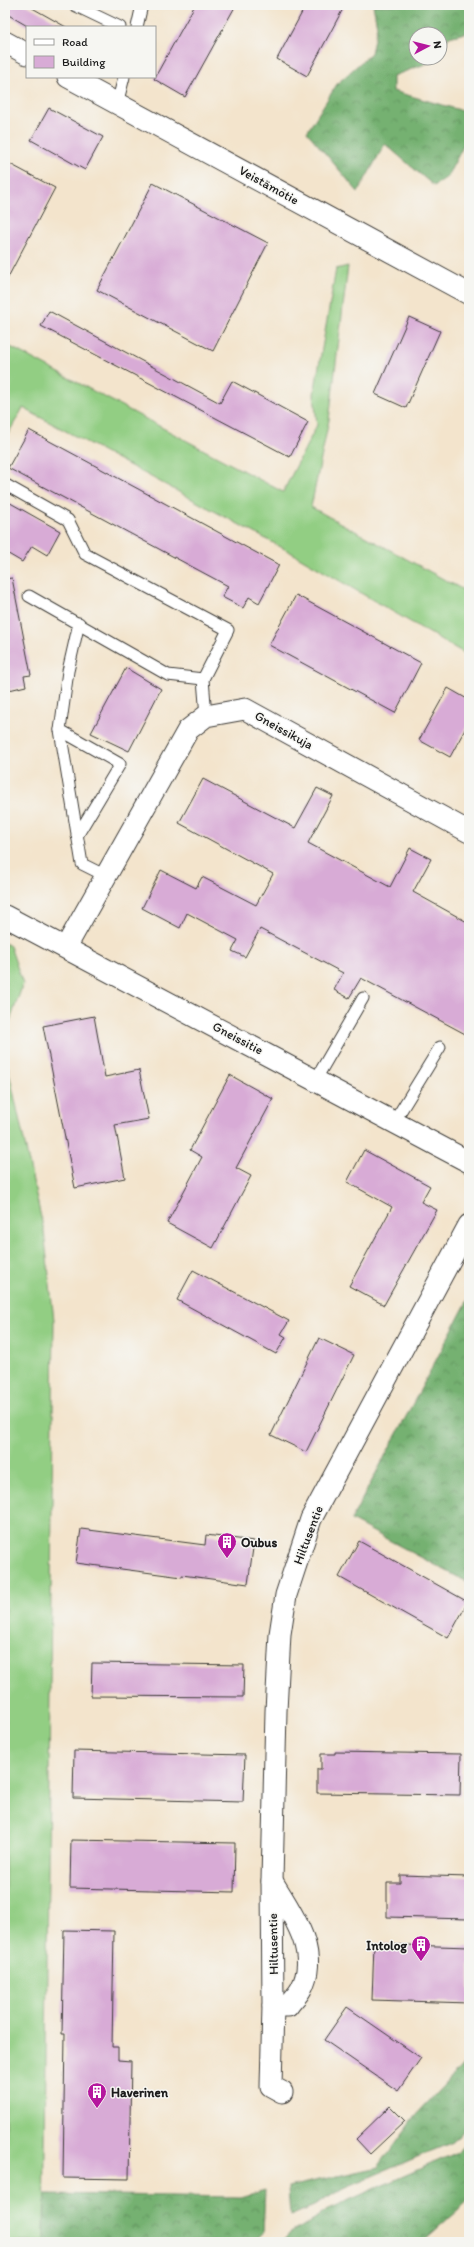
<svg xmlns="http://www.w3.org/2000/svg" width="474" height="2247" font-family="Itim,sans-serif">
<style>
.grass{fill:#92ce83;stroke:#577550}
.forest{fill:url(#forest-crowns);stroke:#486646}
.building{fill:#d8abd6}
.lines{fill:none;stroke-linecap:round;stroke-linejoin:round}
.service-casing{stroke:#3c3a36;stroke-width:13}
.minor-casing{stroke:#3c3a36;stroke-width:23}
.service{stroke:#fff;stroke-width:11}
.minor{stroke:#fff;stroke-width:21}
.labels{text-anchor:middle;dominant-baseline:central;stroke-width:3;stroke-linejoin:round;paint-order:stroke}
.street-label{font-size:13px;fill:#1c1c1c;stroke:#f6f6f2}
.poi-label{font-size:13px;font-weight:bold;fill:#1c1c1c;stroke:#f6f6f2;text-anchor:start}
</style>
<defs>
<pattern id="forest-crowns" width="20" height="18" patternUnits="userSpaceOnUse"><rect width="20" height="18" fill="#75b171"/><path d="M2 6a3 3 0 1 1 6 0M12 15a3 3 0 1 1 6 0" fill="none" stroke="#5f8f5c"/></pattern>
</defs>
<rect width="100%" height="100%" fill="#f6f6f2"/>
<filter id="ink" filterUnits="userSpaceOnUse"><feTurbulence type="fractalNoise" baseFrequency=".025" numOctaves="2"/><feDisplacementMap in="SourceGraphic" scale="8" xChannelSelector="R" yChannelSelector="G"/><feConvolveMatrix kernelMatrix="1 2 1 2 8 2 1 2 1" color-interpolation-filters="sRGB"/></filter>
<filter id="wash" filterUnits="userSpaceOnUse"><feTurbulence type="fractalNoise" baseFrequency=".012" numOctaves="4" result="noise"/><feDisplacementMap in="SourceGraphic" scale="16" xChannelSelector="R" yChannelSelector="G"/><feGaussianBlur stdDeviation="0.9" result="paint"/><feColorMatrix in="noise" values="0 0 0 0 0 0 0 0 0 0 0 0 0 0 0 0 0 1.4 0 .05"/><feComposite in="paint" operator="in"/></filter>
<g filter="url(#wash)">
<rect width="100%" height="100%" fill="#f3e4cc"/>
<g class="grass">
<polygon points="348,266 329,420 311,507 469,593 469,656 292,553 23,408 5,439 5,344 283,492 317,425 314,394 336,269"/>
<polygon points="5,943 10,946 23,984 5,1035"/>
<polygon points="5,1054 44,1231 54,1320 44,2242 5,2242"/>
</g>
<g class="forest">
<polygon points="373,5 469,5 469,32 449,37 440,50 440,34 416,34 416,58 434,58 433,61 393,76 393,91 467,112 469,104 469,135 447,177 434,186 385,144 358,192 307,132 337,84 371,53 377,26"/>
<polygon points="469,1298 469,1583 351,1520"/>
<polygon points="469,2058 469,2125 453,2142 344,2188 314,2206 290,2216 288,2187 378,2167 416,2115"/>
<polygon points="469,2141 469,2200 422,2242 282,2242 289,2234 331,2208 458,2152"/>
<polygon points="265,2190 263,2233 253,2242 44,2242 45,2194 241,2197"/>
</g>
<g id="blocks">
<g class="building">
<polygon points="5,5 27,5 66,27 29,27 5,13"/>
<polygon points="195,5 236,5 185,97 154,79"/>
<polygon points="306,5 345,5 307,76 277,59"/>
<polygon points="49,108 103,137 85,170 31,140"/>
<polygon points="10,164 55,188 5,283 5,175"/>
<polygon points="153,183 268,243 213,351 97,290"/>
<polygon points="49,311 220,403 232,381 308,422 290,457 41,326"/>
<polygon points="409,317 440,331 406,408 375,394"/>
<polygon points="29,430 279,565 259,603 249,597 243,608 222,597 228,586 8,468"/>
<polygon points="5,500 60,531 47,555 32,546 22,562 5,552"/>
<polygon points="12,578 31,675 24,676 26,686 5,691 5,579"/>
<polygon points="296,595 421,663 395,713 269,645"/>
<polygon points="126,668 161,689 129,751 91,733"/>
<polygon points="448,688 469,700 469,722 450,757 419,740"/>
<polygon points="203,779 295,828 317,788 333,796 308,843 390,887 410,848 431,859 413,892 469,923 469,1036 361,978 349,998 334,990 343,973 260,929 245,957 232,951 238,940 187,913 180,928 142,908 161,870 196,888 202,877 256,905 273,874 179,823"/>
<polygon points="94,1016 105,1077 139,1070 149,1119 115,1125 125,1178 75,1188 43,1026"/>
<polygon points="230,1075 273,1099 236,1168 251,1176 213,1248 167,1223 202,1157 190,1150"/>
<polygon points="364,1150 430,1186 421,1202 437,1210 384,1305 349,1286 392,1207 347,1182"/>
<polygon points="193,1270 289,1321 281,1334 286,1337 276,1354 177,1300"/>
<polygon points="319,1338 354,1355 306,1452 271,1435"/>
<polygon points="81,1529 205,1545 206,1535 254,1541 248,1584 182,1575 182,1577 76,1563"/>
<polygon points="359,1541 468,1602 448,1638 339,1577"/>
<polygon points="92,1663 244,1665 243,1697 91,1696"/>
<polygon points="74,1751 245,1755 243,1802 73,1798"/>
<polygon points="335,1752 461,1754 460,1795 317,1793 317,1769 321,1769 321,1754 335,1754"/>
<polygon points="71,1840 235,1843 234,1892 70,1888"/>
<polygon points="400,1875 469,1877 469,1919 387,1917 387,1883 400,1883"/>
<polygon points="64,1930 114,1931 112,2047 118,2047 118,2060 131,2061 129,2179 63,2178 65,2034 62,2034"/>
<polygon points="374,1944 469,1947 469,2003 372,2000"/>
<polygon points="347,2007 421,2058 398,2091 324,2040"/>
<polygon points="390,2106 405,2121 370,2154 356,2139"/>
</g>
</g>
</g>
<g filter="url(#ink)">
<use href="#blocks" fill-opacity="0" stroke="#3c3a36" stroke-width="1"/>
<g class="lines">
<defs>
<g id="service">
<polyline points="74,5 120,27"/>
<polyline points="137,27 142,5"/>
<polyline points="117,104 124,77"/>
<polyline points="6,485 68,520 85,554 228,630 203,679 206,716"/>
<polyline points="29,596 168,675 203,679"/>
<polyline points="79,623 68,671 60,730 82,864 106,876"/>
<polyline points="60,730 120,764 77,836"/>
<polyline points="316,1079 363,998"/>
<polyline points="394,1122 440,1047"/>
</g>
<g id="minor">
<polyline points="5,42 27,54"/>
<polyline points="68,77 469,294"/>
<polyline points="5,916 469,1162"/>
<polyline points="66,947 188,730 206,716 245,709 469,832"/>
<path d="M272 1881C291 1912 321 1952 301 1989 298 1995 292 2000 288 2006H273"/>
<polyline points="282,2092 271,2086 273,2006 272,1881 276,1711 280,1634 286,1595 311,1519 469,1225"/>
</g>
</defs>
<use href="#service" class="service-casing"/>
<use href="#minor" class="minor-casing"/>
<use href="#service" class="service"/>
<use href="#minor" class="minor"/>
</g>
</g>
<defs>
<symbol id="building-pin" viewBox="-11 -11 22 30"><path d="M0 17L-7.5 6A9.5 9.5 0 1 1 7.5 6Z" fill="#b5179e" stroke="#f6f6f2"/><path d="M-4-6H4V6H1V3H-1V6H-4ZM-2.5-4.3h1.7v1.8h-1.7ZM.8-4.3h1.7v1.8H.8ZM-2.5-1h1.7V.8h-1.7ZM.8-1h1.7V.8H.8Z" fill="#fff"/></symbol>
</defs>
<g fill-rule="evenodd">
<use href="#building-pin" x="216" y="1531" width="22" height="30"/>
<use href="#building-pin" x="410" y="1934" width="22" height="30"/>
<use href="#building-pin" x="86" y="2081" width="22" height="30"/>
</g>
<g class="labels">
<g class="street-label">
<text transform="translate(269 185) rotate(29)">Veistämötie</text>
<text transform="translate(284 730) rotate(29)">Gneissikuja</text>
<text transform="translate(238 1038) rotate(28)">Gneissitie</text>
<text transform="translate(308 1535) rotate(-69)">Hiltusentie</text>
<text transform="translate(273 1944) rotate(-91)">Hiltusentie</text>
</g>
<g class="poi-label">
<text x="241" y="1542">Oubus</text>
<text x="407" y="1945" text-anchor="end">Intolog</text>
<text x="111" y="2092">Haverinen</text>
</g>
</g>
<rect width="474" height="2247" fill="none" stroke="#f6f6f2" stroke-width="20"/>
<rect x="26" y="26" width="130" height="52" fill="#f6f6f2" stroke="#9f9f9c"/>
<rect x="34" y="39" width="20" height="6" fill="#ffffff" stroke="#9f9f9c"/>
<text x="62" y="46" font-size="12" fill="#1c1c1c">Road</text>
<rect x="34" y="56" width="20" height="12" fill="#d8abd6" stroke="#9f9f9c"/>
<text x="62" y="66" font-size="12" fill="#1c1c1c">Building</text>
<g transform="translate(428 46) rotate(83)"><circle r="19" fill="#f6f6f2" stroke="#9f9f9c"/>
<path d="M0-3L7 15L0 10L-7 15Z" fill="#b5179e"/>
<text y="-6" font-size="11" font-weight="bold" text-anchor="middle" fill="#1c1c1c">N</text>
</g>
</svg>
